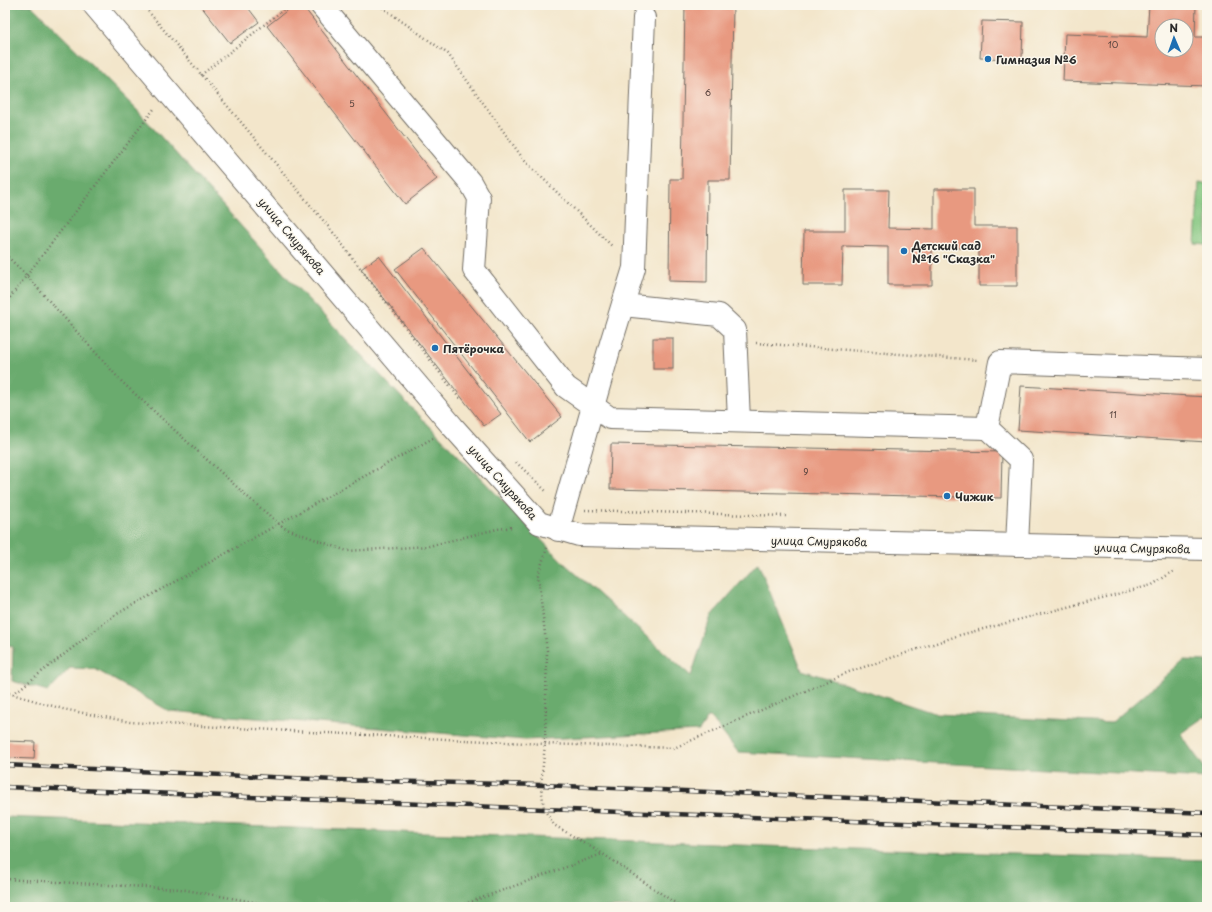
<svg xmlns="http://www.w3.org/2000/svg" width="1212" height="912" font-family="'Playpen Sans',sans-serif">
<style>
.green{fill:#83c67f;stroke:#577855}
.forest{fill:#6aab6e;stroke:#4a6b4c}
.building{fill:#e89980;fill-rule:evenodd}
.lines{fill:none;stroke-linecap:round;stroke-linejoin:round}
.minor-casing{stroke:#716c63;stroke-width:24}
.path{stroke:#716c63;stroke-width:2.5;stroke-dasharray:1 3;stroke-linecap:butt}
.minor{stroke:#fff;stroke-width:22}
.rail-casing{stroke:#2b2b2b;stroke-width:4.5}
.rail{stroke:#fbf7ec;stroke-width:3;stroke-dasharray:9;stroke-linecap:butt}
.poi-dot{fill:#1f6fb2;stroke:#fbf7ec;stroke-width:1.5}
.labels{text-anchor:middle;dominant-baseline:central;stroke-width:3;stroke-linejoin:round;paint-order:stroke}
.number-label{font-size:9px;fill:#5a4640}
.poi-label{font-size:11px;font-weight:bold;fill:#2b2b2b;stroke:#fbf7ec;text-anchor:start}
.street-label{font-size:11px;fill:#2b2b2b;stroke:#fbf7ec}
</style>
<rect width="100%" height="100%" fill="#fbf7ec"/>
<filter id="ink" filterUnits="userSpaceOnUse"><feTurbulence type="fractalNoise" baseFrequency=".025" numOctaves="2"/><feDisplacementMap in="SourceGraphic" scale="8" xChannelSelector="R" yChannelSelector="G"/><feConvolveMatrix kernelMatrix="1 2 1 2 8 2 1 2 1" color-interpolation-filters="sRGB"/></filter>
<filter id="wash" filterUnits="userSpaceOnUse"><feTurbulence type="fractalNoise" baseFrequency=".012" numOctaves="4" result="noise"/><feDisplacementMap in="SourceGraphic" scale="16" xChannelSelector="R" yChannelSelector="G"/><feGaussianBlur stdDeviation="0.9" result="paint"/><feColorMatrix in="noise" values="0 0 0 0 0 0 0 0 0 0 0 0 0 0 0 0 0 1.4 0 .05"/><feComposite in="paint" operator="in"/></filter>
<g filter="url(#wash)">
<rect width="100%" height="100%" fill="#f3e6cb"/>
<polygon class="green" points="1199,183 1207,184 1207,245 1195,244"/>
<g class="forest">
<polygon points="5,5 31,5 136,109 286,276 406,402 565,564 691,676 711,616 758,563 802,670 937,714 1111,723 1184,660 1207,661 1207,718 1204,717 1180,734 1207,771 1207,778 738,752 709,716 699,731 525,740 169,711 95,669 70,668 48,691 12,681 13,647 5,643"/>
<polygon points="5,817 792,847 1207,860 1207,907 5,907"/>
</g>
<g id="blocks">
<g class="building">
<polygon points="200,5 246,5 259,22 230,43"/>
<polygon points="294,5 302,5 437,179 405,204 267,26"/>
<polygon points="685,5 733,5 730,180 708,180 707,282 669,281 670,179 682,179"/>
<path d="M1149 5H1196L1195 37H1207V86L1063 81 1065 34 1147 37ZM1162 26H1186V50H1162Z"/>
<polygon points="982,21 1023,22 1022,59 980,58"/>
<polygon points="934,189 974,189 974,226 1017,226 1017,286 979,286 979,248 932,248 932,285 888,285 888,247 843,246 842,285 803,285 804,231 845,231 845,190 889,190 888,228 934,229"/>
<polygon points="424,248 562,417 530,442 395,269"/>
<polygon points="379,256 501,414 484,426 361,269"/>
<rect x="653" y="338" width="20" height="31"/>
<polygon points="1021,386 1207,397 1207,442 1018,430"/>
<polygon points="611,444 1002,452 1001,498 610,489"/>
<polygon points="5,741 35,742 34,759 5,758"/>
</g>
</g>
</g>
<g filter="url(#ink)">
<use href="#blocks" fill-opacity="0" stroke="#716c63" stroke-width="1"/>
<g class="lines">
<defs>
<g id="minor">
<polyline points="94,5 453,427 539,523 579,535 1207,549"/>
<polyline points="321,5 470,182 479,198 474,270 566,387 610,418 987,428 1000,362 1207,369"/>
<polyline points="623,305 719,315 735,330 739,421"/>
<polyline points="987,428 1021,460 1017,545"/>
<polyline points="558,530 611,343 634,268 644,18"/>
</g>
</defs>
<use href="#minor" class="minor-casing"/>
<g class="path">
<polyline points="143,5 332,231 460,399"/>
<polyline points="379,5 448,54 524,160 613,247"/>
<polyline points="201,75 289,5"/>
<polyline points="5,254 25,274 122,382 250,499 284,528 347,551 429,546 497,529 514,527"/>
<polyline points="5,304 154,109"/>
<polyline points="756,343 978,360"/>
<polyline points="516,462 547,492"/>
<polyline points="585,510 786,516"/>
<polyline points="547,548 538,575 547,651 545,744 541,785 544,809 554,825 603,854 681,907"/>
<polyline points="5,692 63,709 130,722 327,733 545,744 674,748 849,672 960,635 1152,585 1174,571"/>
<polyline points="13,694 115,615 435,437"/>
<polyline points="5,879 180,889 282,907"/>
<polyline points="457,907 602,854"/>
</g>
<use href="#minor" class="minor"/>
<defs>
<g id="rail">
<polyline points="5,765 335,780 541,785 1207,813"/>
<polyline points="5,787 544,809 1207,835"/>
</g>
</defs>
<use href="#rail" class="rail-casing"/>
<use href="#rail" class="rail"/>
</g>
</g>
<g class="poi-dot">
<circle cx="988" cy="59" r="4"/>
<circle cx="904" cy="251" r="4"/>
<circle cx="435" cy="348" r="4"/>
<circle cx="947" cy="496" r="4"/>
</g>
<g class="labels">
<g class="number-label">
<text x="1113" y="44">10</text>
<text x="708" y="92">6</text>
<text x="352" y="103">5</text>
<text x="1113" y="414">11</text>
<text x="806" y="471">9</text>
</g>
<g class="poi-label">
<text x="996" y="59">Гимназия №6</text>
<text x="912" y="245">Детский сад<tspan x="912" dy="13">№16 "Сказка"</tspan></text>
<text x="443" y="348">Пятёрочка</text>
<text x="955" y="496">Чижик</text>
</g>
<g class="street-label">
<text transform="translate(292 236) rotate(50)">улица Смурякова</text>
<text transform="translate(503 482) rotate(48)">улица Смурякова</text>
<text transform="translate(819 541) rotate(1)">улица Смурякова</text>
<text transform="translate(1142 548) rotate(1)">улица Смурякова</text>
</g>
</g>
<rect width="1212" height="912" fill="none" stroke="#fbf7ec" stroke-width="20"/>
<g transform="translate(1174 38) rotate(358)"><circle r="19" fill="#fbf7ec" stroke="#a8a59f"/>
<path d="M0-3L7 15L0 10L-7 15Z" fill="#1f6fb2"/>
<text y="-6" font-size="11" font-weight="bold" text-anchor="middle" fill="#2b2b2b">N</text>
</g>
</svg>
